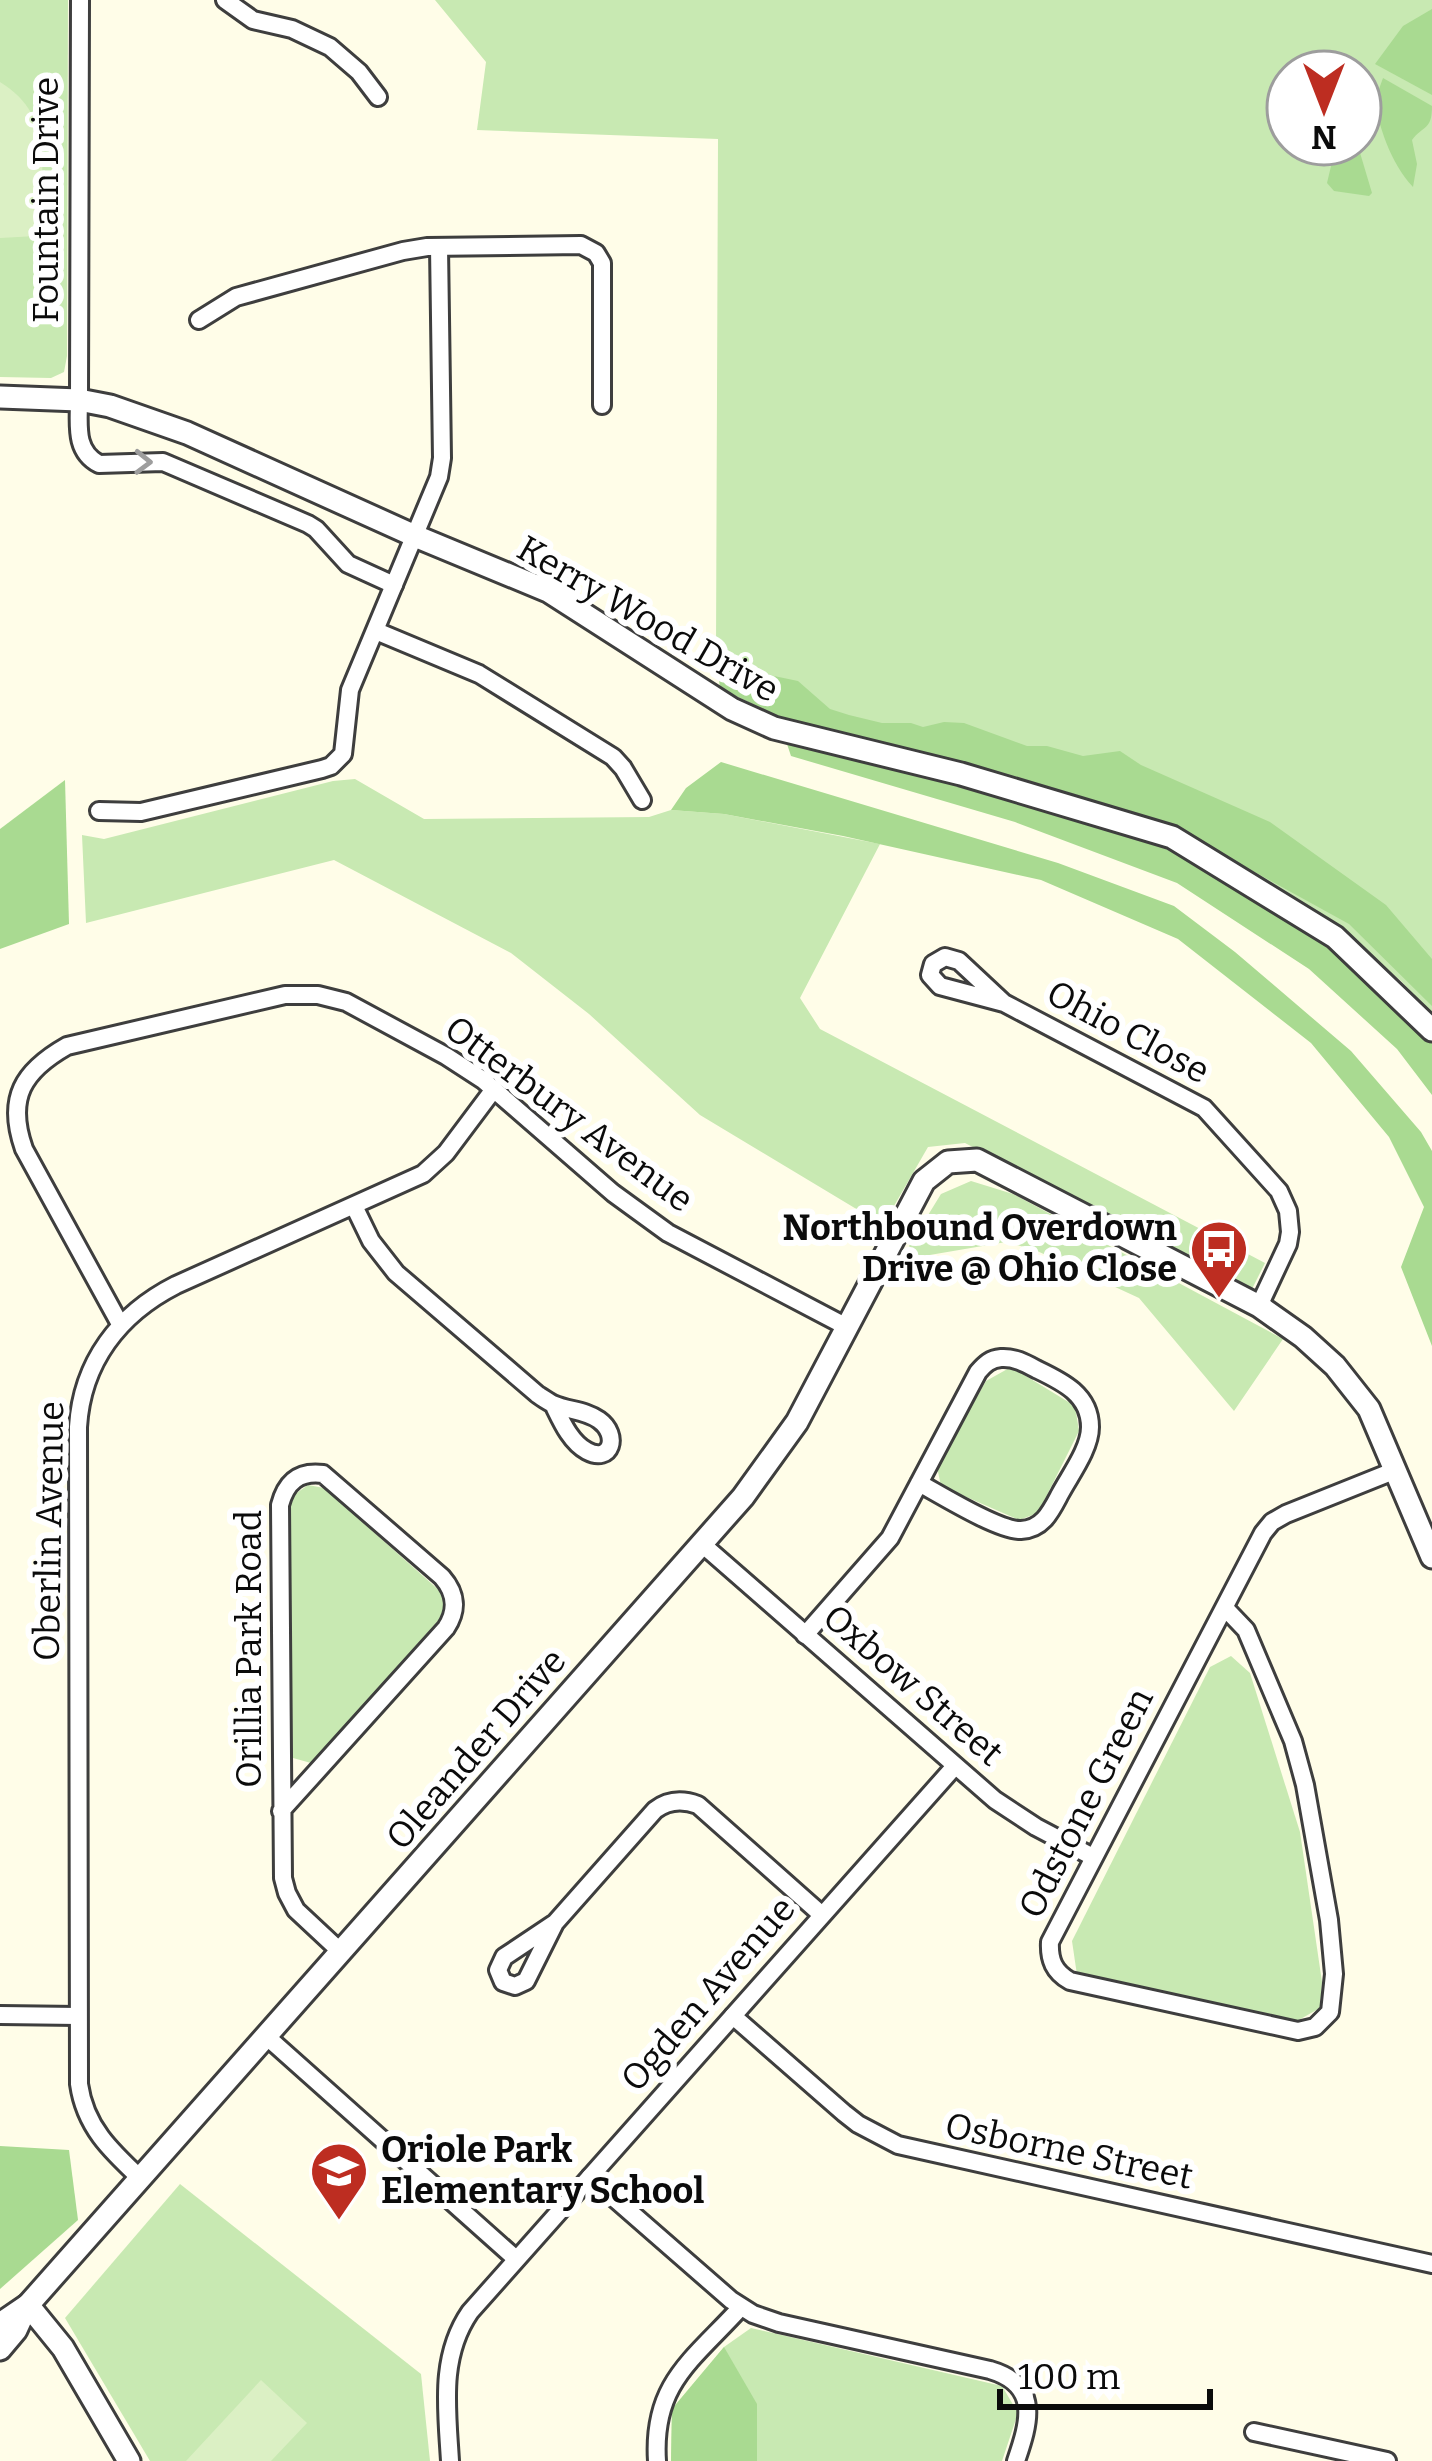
<svg xmlns="http://www.w3.org/2000/svg" width="1432" height="2461" font-family="Bitter,serif">
<style>
.green{fill:#c8e9b2;fill-rule:evenodd}
.forest{fill:#a9da91}
.pitch{fill:#dbf0c4}
.lines{fill:none;stroke-linecap:round;stroke-linejoin:round}
.minor-casing{stroke:#3e3e3e;stroke-width:22}
.tertiary-casing{stroke:#3e3e3e;stroke-width:27}
.minor{stroke:#fff;stroke-width:16}
.tertiary{stroke:#fff;stroke-width:21}
.oneway{stroke:#9d9d9d}
.labels{text-anchor:middle;dominant-baseline:central;stroke-width:12;stroke-linejoin:round;paint-order:stroke}
.street-label{font-size:36px;fill:#0b0b0b;stroke:#fff}
.poi-label{font-size:36px;font-weight:bold;fill:#0b0b0b;stroke:#fff;text-anchor:end}
</style>
<rect width="100%" height="100%" fill="#fffde8"/>
<g class="green">
<polygon points="0,0 68,0 67,356 64,372 51,378 0,377"/>
<path d="M435 0H1432V1014L1401 981 1337 928 1286 893 1175 828 964 763 777 716 720 688 716 648 718 139 477 130 486 62ZM1288 72H1360V144H1288Z"/>
<polygon points="355,779 424,819 649,817 671,810 724,814 880,844 800,998 820,1029 1265,1263 1251,1291 965,1143 928,1147 883,1225 700,1115 589,1014 511,953 334,860 86,923 82,835 104,839 333,781"/>
<polygon points="971,1181 1013,1194 1283,1339 1234,1411 1139,1298 1035,1250 1006,1242 918,1257 909,1246 941,1194"/>
<polygon points="1011,1367 1075,1406 1079,1431 1038,1513 1019,1520 941,1486 937,1467 986,1381"/>
<polygon points="308,1485 324,1488 441,1592 445,1613 311,1763 293,1758 290,1745 291,1497"/>
<polygon points="1231,1656 1250,1673 1300,1832 1322,1982 1320,2008 1297,2021 1077,1975 1072,1941 1210,1667"/>
<polygon points="180,2184 421,2374 430,2461 150,2461 65,2318"/>
<polygon points="751,2328 1002,2386 1018,2413 1002,2461 671,2461 672,2409 724,2347"/>
</g>
<g class="forest">
<polygon points="1432,9 1432,95 1375,64 1403,26"/>
<path d="M1383 78 1432 106C1432 131 1423 125 1412 140L1417 164 1413 187C1390 162 1379 127 1373 94L1379 89Z"/>
<polygon points="1354,146 1358,146 1372,193 1369,196 1334,191 1327,183 1332,162 1349,155"/>
<polygon points="716,648 735,668 798,681 830,709 849,715 882,723 911,723 923,727 944,722 964,723 1027,746 1047,746 1083,756 1120,751 1141,765 1270,822 1386,905 1432,959 1432,1006 1349,924 1175,828 964,763 777,716 720,688"/>
<polygon points="786,741 1172,837 1335,937 1432,1030 1432,1095 1397,1049 1309,969 1177,883 1015,822 791,756"/>
<polygon points="721,762 1058,863 1174,906 1235,952 1351,1051 1421,1132 1432,1151 1432,1346 1401,1267 1424,1207 1389,1137 1311,1043 1178,939 1041,880 843,836 724,814 671,810 686,788"/>
<polygon points="65,780 69,924 0,949 0,829"/>
<polygon points="0,2146 69,2150 78,2220 0,2289"/>
<polygon points="724,2347 757,2404 757,2461 671,2461 672,2409"/>
</g>
<g class="pitch">
<path d="M0 82C59 118 41 177 36 236L0 238Z"/>
<polygon points="261,2380 307,2423 271,2461 186,2461"/>
</g>
<g class="lines">
<defs>
<g id="minor">
<path d="M80 0 79 400C79 424 74 451 99 464L163 462 308 524 316 529 348 564 394 585"/>
<polyline points="225,0 253,20 292,29 330,47 359,72 378,97"/>
<polyline points="199,320 236,297 403,251 427,247 581,245 596,253 602,263 602,405"/>
<polyline points="376,631 479,674 613,757 623,768 642,800"/>
<polyline points="99,811 141,812 322,769 331,766 343,754 350,690 439,477 442,458 439,247"/>
<polyline points="1004,1003 959,961 945,957 933,964 930,975 940,986 1004,1003 1204,1108 1279,1191 1288,1211 1290,1232 1288,1244 1259,1306"/>
<path d="M354 1206 371 1241 396 1273 537 1394C538 1395 552 1404 553 1404 569 1411 585 1410 599 1420 620 1435 611 1464 587 1451 570 1442 561 1420 553 1404"/>
<path d="M120 1324 24 1149C6 1098 23 1071 67 1046L285 995H318L346 1002 446 1056 483 1080 613 1193 668 1233 847 1327"/>
<polyline points="702,1544 995,1800 1036,1827 1093,1857"/>
<path d="M1225 1608 1246 1630 1293 1741 1305 1785 1329 1920 1334 1974 1330 2012 1315 2027 1298 2031 1070 1981C1054 1972 1049 1960 1050 1942L1263 1533 1272 1522 1286 1514 1396 1470"/>
<path d="M805 1635 890 1538 978 1372C985 1364 990 1359 1001 1358 1014 1357 1025 1363 1036 1369 1061 1381 1090 1394 1090 1427 1090 1449 1070 1475 1060 1494 1051 1511 1043 1529 1021 1530 999 1531 941 1495 919 1483"/>
<path d="M281 1811 446 1628C458 1610 456 1593 442 1577L323 1474C299 1471 286 1482 280 1505L283 1878 287 1893 296 1910 341 1952"/>
<path d="M555 1923 526 1981 515 1986 503 1982 498 1970 504 1957 555 1923 655 1810C668 1800 682 1799 698 1805L822 1915"/>
<polyline points="0,2015 78,2016"/>
<polyline points="733,2016 844,2113 858,2124 898,2145 1432,2264"/>
<polyline points="266,2036 516,2259"/>
<path d="M590 2177 731 2300 753 2314 779 2323 990 2370C1041 2385 1029 2423 1016 2461"/>
<path d="M141 2179C111 2151 85 2127 79 2084L78 1427C82 1362 119 1314 176 1285L423 1174 446 1153 494 1089"/>
<polyline points="1254,2432 1387,2461"/>
<path d="M450 2461C447 2409 439 2357 470 2312L955 1766"/>
<path d="M657 2461C652 2383 693 2360 741 2307"/>
</g>
<g id="tertiary">
<polyline points="0,397 79,400 110,406 187,433 415,536 548,591 732,709 774,728 961,774 1172,837 1335,937 1432,1030"/>
<polyline points="28,2305 63,2348 129,2461"/>
<polyline points="0,2324 28,2305 743,1497 797,1422 924,1181 948,1162 977,1160 1259,1306 1303,1337 1335,1366 1369,1409 1432,1557"/>
<polyline points="0,2349 16,2330 27,2306"/>
</g>
</defs>
<use href="#minor" class="minor-casing"/>
<use href="#tertiary" class="tertiary-casing"/>
<use href="#minor" class="minor"/>
<use href="#tertiary" class="tertiary"/>
</g>
<defs><path id="oneway-chevron" d="M-2-3.5L2.5 0L-2 3.5" fill="none" stroke-width="1.6" stroke-linecap="round" stroke-linejoin="round" transform="scale(3)"/></defs>
<use class="oneway" href="#oneway-chevron" transform="translate(143 462) rotate(1)"/>
<defs>
<symbol id="bus-pin" viewBox="-11 -11 22 30"><path d="M0 17L-7.5 6A9.5 9.5 0 1 1 7.5 6Z" fill="#bd2d21" stroke="#fff"/><path d="M-5-6H5V4H4V6H2V4H-2V6H-4V4H-5ZM-3.5-4V0h7V-4ZM-3.5 1.2v1.5H-2V1.2ZM2 1.2v1.5H3.5V1.2Z" fill="#fff"/></symbol>
<symbol id="school-pin" viewBox="-11 -11 22 30"><path d="M0 17L-7.5 6A9.5 9.5 0 1 1 7.5 6Z" fill="#bd2d21" stroke="#fff"/><path d="M0-5L7-2L0 1L-7-2ZM-4 1L0 2.5L4 1V4Q0 6-4 4Z" fill="#fff"/></symbol>
</defs>
<g fill-rule="evenodd">
<use href="#bus-pin" x="1186" y="1216" width="66" height="90"/>
<use href="#school-pin" x="306" y="2138" width="66" height="90"/>
</g>
<g class="labels">
<g class="street-label">
<text transform="translate(46 200) rotate(-90)">Fountain Drive</text>
<text transform="translate(648 619) rotate(30)">Kerry Wood Drive</text>
<text transform="translate(1128 1032) rotate(28)">Ohio Close</text>
<text transform="translate(569 1114) rotate(37)">Otterbury Avenue</text>
<text transform="translate(49 1531) rotate(-89)">Oberlin Avenue</text>
<text transform="translate(249 1649) rotate(-90)">Orillia Park Road</text>
<text transform="translate(913 1685) rotate(41)">Oxbow Street</text>
<text transform="translate(476 1749) rotate(-49)">Oleander Drive</text>
<text transform="translate(1086 1803) rotate(-63)">Odstone Green</text>
<text transform="translate(708 1994) rotate(-49)">Ogden Avenue</text>
<text transform="translate(1069 2151) rotate(12)">Osborne Street</text>
</g>
<g class="poi-label">
<text x="1177" y="1228">Northbound Overdown<tspan x="1177" dy="41">Drive @ Ohio Close</tspan></text>
<text x="381" y="2150" text-anchor="start">Oriole Park<tspan x="381" dy="41">Elementary School</tspan></text>
</g>
</g>
<g transform="translate(1324 108) rotate(180)"><circle r="57" fill="#ffffff" stroke="#9d9d9d" stroke-width="3"/>
<path d="M0-9L21 45L0 30L-21 45Z" fill="#bd2d21"/>
<text y="-18" font-size="33" font-weight="bold" text-anchor="middle" fill="#0b0b0b">N</text>
</g>
<path d="M1000 2389v18h210v-18" fill="none" stroke="#0b0b0b" stroke-width="6"/>
<text x="1018" y="2389" font-size="36" fill="#0b0b0b" stroke="#ffffff" stroke-width="9" paint-order="stroke">100 m</text>
</svg>
